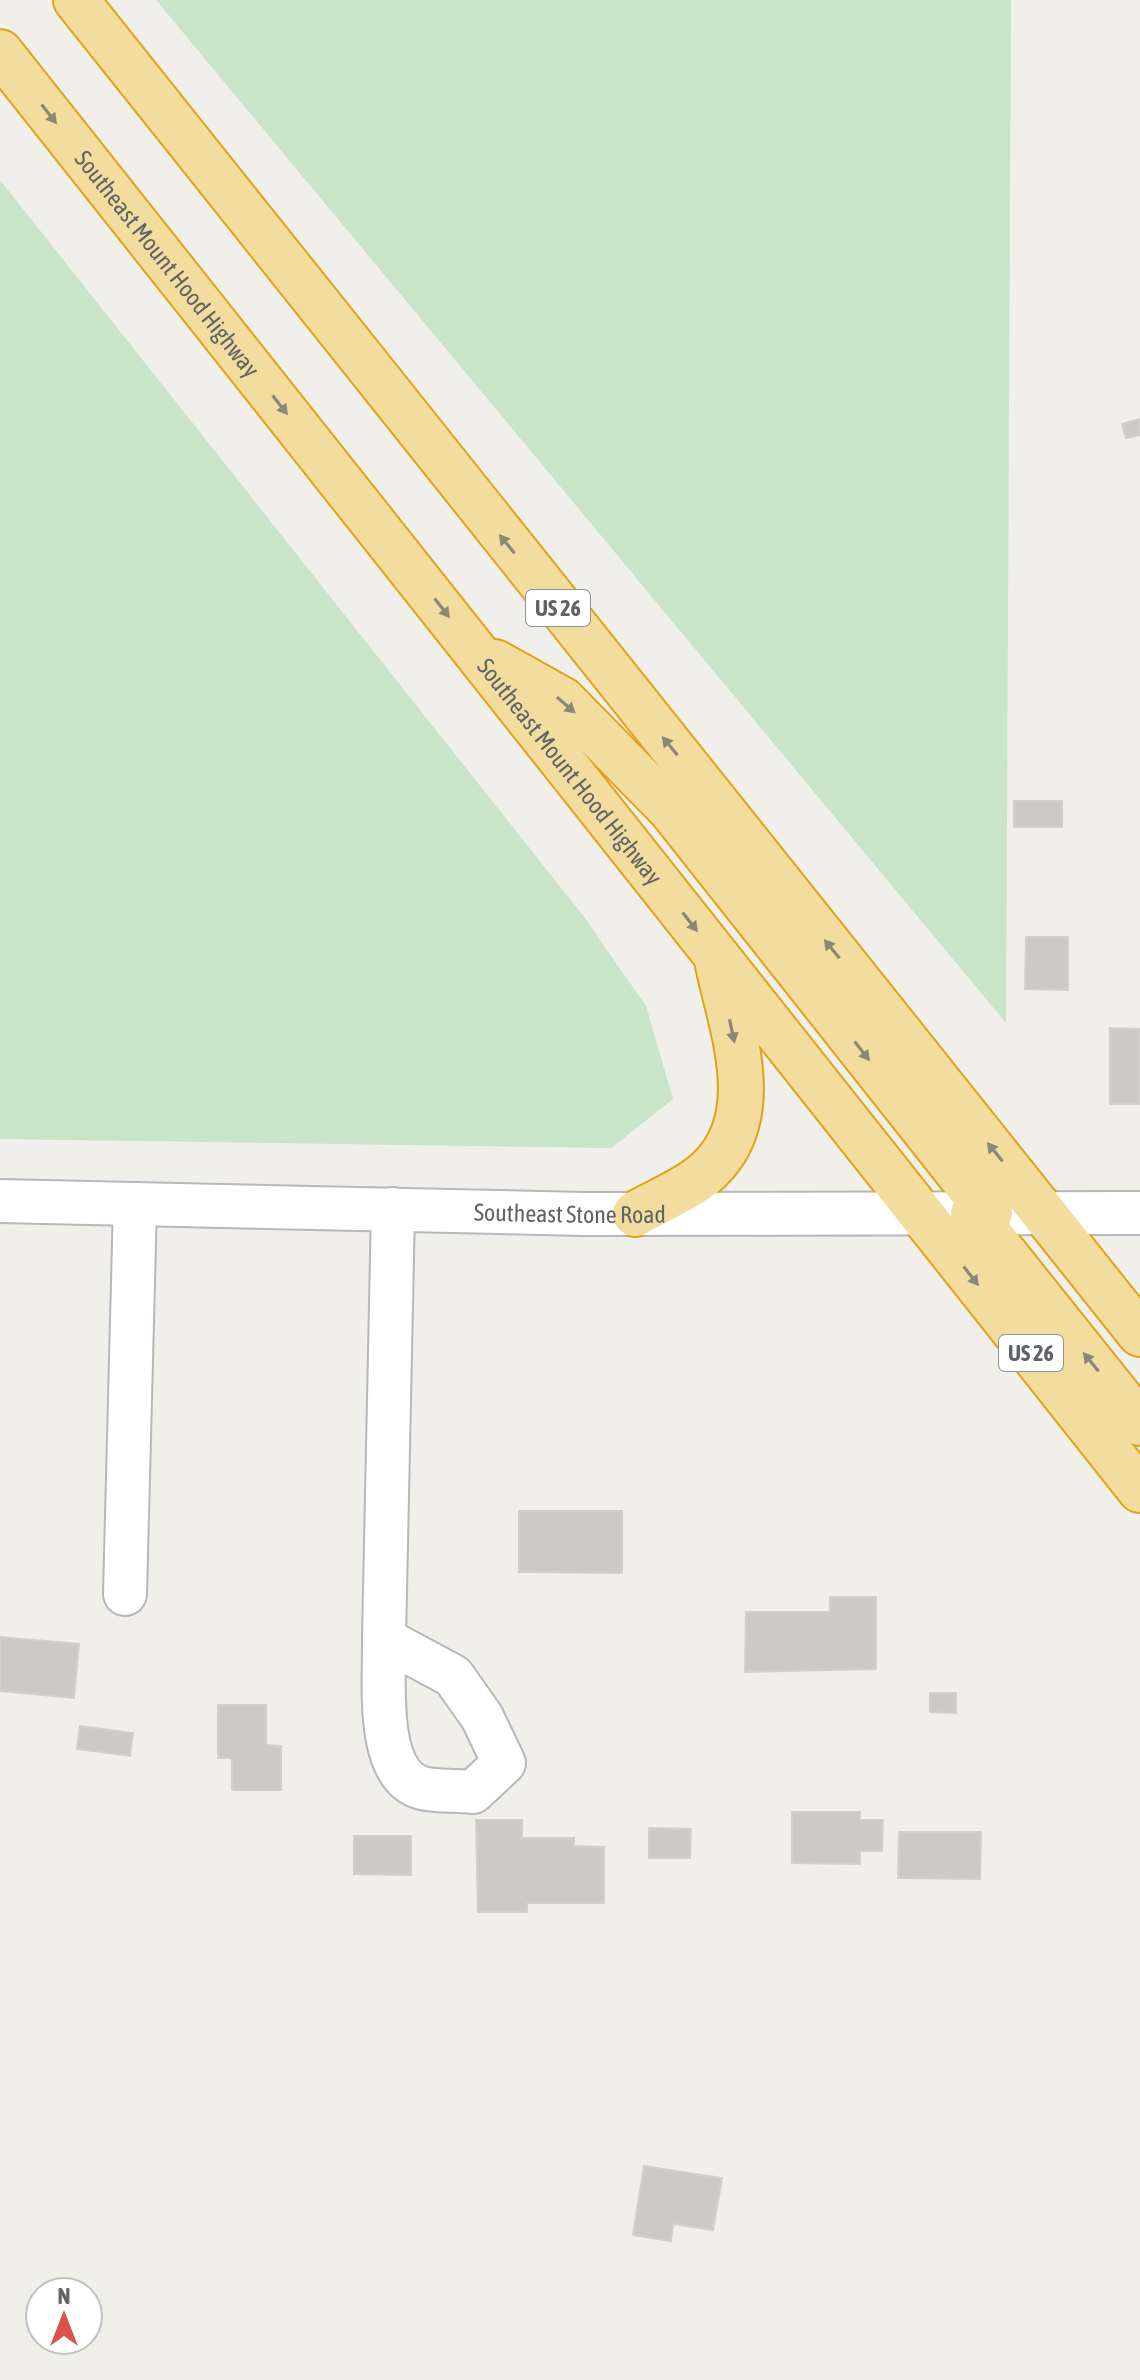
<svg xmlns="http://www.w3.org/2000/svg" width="1140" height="2380" font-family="'Asap Condensed',sans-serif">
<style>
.green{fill:#c8e4c9}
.building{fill:#cccac5;stroke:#d4d0c8;stroke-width:2}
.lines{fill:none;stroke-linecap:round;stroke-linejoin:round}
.minor-casing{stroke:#b6b8bb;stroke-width:46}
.highway-casing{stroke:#e0a319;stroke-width:48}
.minor{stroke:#fff;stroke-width:42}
.highway{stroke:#f2dd9e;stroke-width:44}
.oneway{fill:#8c8878}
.labels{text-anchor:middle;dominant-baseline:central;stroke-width:8;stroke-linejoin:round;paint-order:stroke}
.shield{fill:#fff;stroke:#909295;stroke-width:2}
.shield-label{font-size:22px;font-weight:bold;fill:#606367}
.street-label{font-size:24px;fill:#606367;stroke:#fff}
</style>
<rect width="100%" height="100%" fill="#f0efe9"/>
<g class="green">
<polygon points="156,0 1011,0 1006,1023"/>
<polygon points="0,180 584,917 646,1006 673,1099 611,1148 0,1139"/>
</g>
<g class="building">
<polygon points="1140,419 1140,435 1126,438 1122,424"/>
<rect x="1014" y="801" width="48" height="26"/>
<polygon points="1026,937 1068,937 1068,990 1025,989"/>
<polygon points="1110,1028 1140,1029 1140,1104 1110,1104"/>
<polygon points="519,1511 622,1511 622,1573 519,1572"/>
<polygon points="830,1597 876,1597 876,1669 745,1672 746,1612 830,1612"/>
<polygon points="0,1637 79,1644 74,1698 0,1691"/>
<polygon points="930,1693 956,1693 956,1713 930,1712"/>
<polygon points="218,1705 266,1705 266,1745 281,1746 281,1790 232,1790 232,1758 218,1758"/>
<polygon points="80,1726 133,1733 130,1756 77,1749"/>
<polygon points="792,1812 860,1812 860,1820 883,1820 882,1851 860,1851 860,1864 792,1863"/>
<polygon points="476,1820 522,1820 522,1838 574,1838 574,1846 604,1847 604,1903 527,1903 527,1912 478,1912"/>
<polygon points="649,1828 691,1829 690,1858 649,1858"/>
<polygon points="899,1832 981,1832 980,1879 898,1878"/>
<polygon points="354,1836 411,1836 411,1875 354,1874"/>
<polygon points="644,2166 722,2178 713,2230 673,2224 671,2241 633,2235"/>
</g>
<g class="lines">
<defs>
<g id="minor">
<path id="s1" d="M0 1201 585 1214 1140 1213"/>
<polyline points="125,1594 135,1204"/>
<path d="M384 1639C385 1678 374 1775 422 1788 438 1792 457 1790 473 1792L504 1763 482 1717 453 1676 384 1639 393 1209"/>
</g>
<g id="highway">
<polyline points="76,0 1140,1334"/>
<path id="s2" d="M0 52 1140 1490"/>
<polyline points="495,662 563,700 671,810 990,1213"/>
<path d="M635 1214C658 1201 690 1188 709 1170 766 1116 732 1030 718 965"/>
<polyline points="973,1214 1140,1423"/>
</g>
</defs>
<use href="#minor" class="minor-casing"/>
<use href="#highway" class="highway-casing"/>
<use href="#minor" class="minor"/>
<use href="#highway" class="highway"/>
</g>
<defs><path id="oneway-solid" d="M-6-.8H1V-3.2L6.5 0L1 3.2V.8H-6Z" transform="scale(2)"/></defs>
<g class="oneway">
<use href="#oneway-solid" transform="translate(49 114) rotate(52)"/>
<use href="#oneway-solid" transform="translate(280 405) rotate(52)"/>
<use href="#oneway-solid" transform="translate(507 544) rotate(-129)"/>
<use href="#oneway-solid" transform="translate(442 608) rotate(52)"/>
<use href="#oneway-solid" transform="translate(566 705) rotate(41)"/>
<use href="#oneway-solid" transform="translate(670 746) rotate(-129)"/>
<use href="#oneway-solid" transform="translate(690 922) rotate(52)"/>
<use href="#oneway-solid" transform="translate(832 949) rotate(-129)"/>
<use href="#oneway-solid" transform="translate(732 1031) rotate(78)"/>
<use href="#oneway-solid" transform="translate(862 1051) rotate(52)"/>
<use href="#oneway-solid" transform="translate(995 1152) rotate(-129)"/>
<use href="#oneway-solid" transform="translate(971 1276) rotate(52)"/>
<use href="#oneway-solid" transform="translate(1091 1362) rotate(-129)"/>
</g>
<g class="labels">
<g class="shield">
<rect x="526" y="590" width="64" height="36" rx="6"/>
<rect x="999" y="1335" width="64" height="36" rx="6"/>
</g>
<g class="shield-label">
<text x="558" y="608">US 26</text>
<text x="1031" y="1353">US 26</text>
</g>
<g class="street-label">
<text stroke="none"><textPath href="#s2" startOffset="270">Southeast Mount Hood Highway</textPath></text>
<text stroke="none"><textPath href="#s2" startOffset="918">Southeast Mount Hood Highway</textPath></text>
<text stroke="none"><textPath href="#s1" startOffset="570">Southeast Stone Road</textPath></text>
</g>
</g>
<g transform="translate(64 2316)"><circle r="38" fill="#ffffff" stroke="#bfc1c2" stroke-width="2"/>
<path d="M0-6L14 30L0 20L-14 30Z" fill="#d85447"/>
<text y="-12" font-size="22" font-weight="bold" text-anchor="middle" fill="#606367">N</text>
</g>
</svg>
